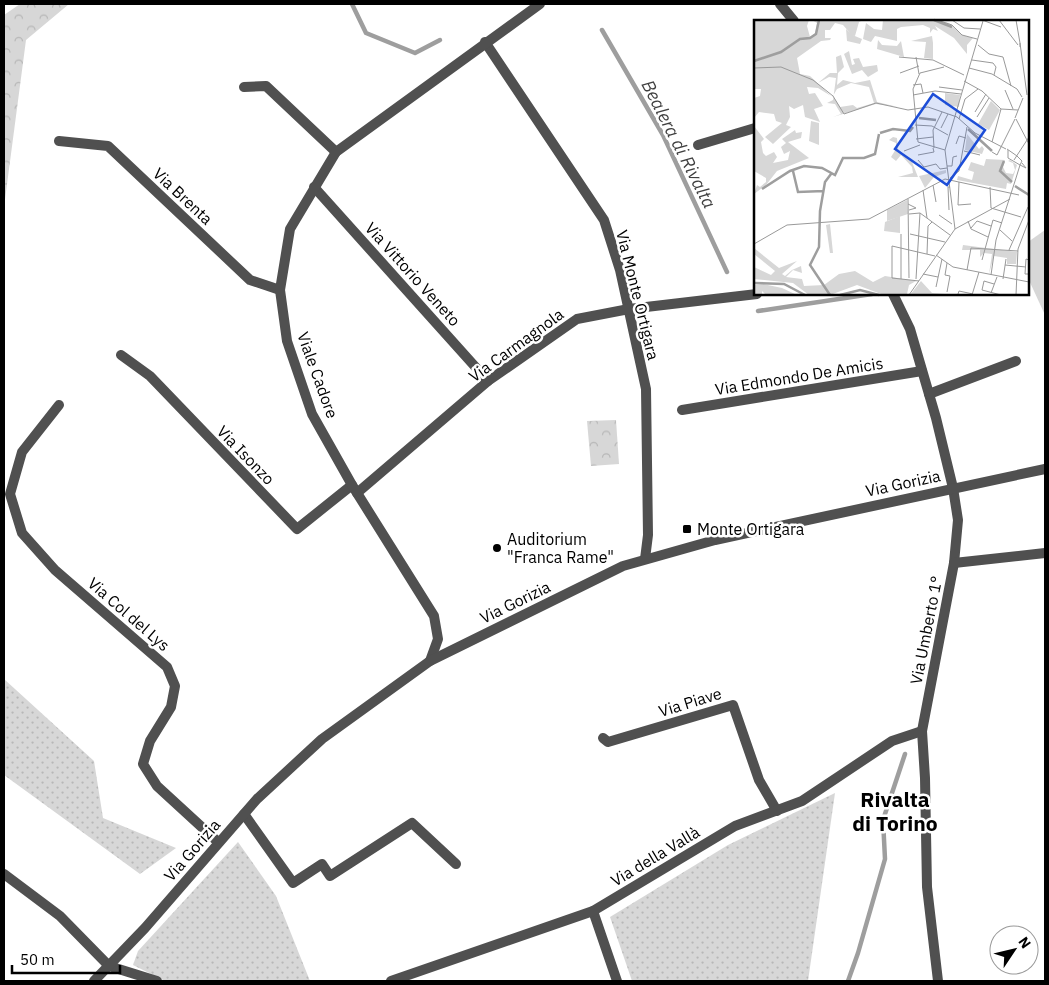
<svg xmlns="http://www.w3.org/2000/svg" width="1049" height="985" font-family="'IBM Plex Sans',sans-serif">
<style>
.grass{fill:url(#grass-dots)}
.forest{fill:url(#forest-crowns)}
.pitch{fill:#d7d7d7}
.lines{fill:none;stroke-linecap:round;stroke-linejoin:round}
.stream{stroke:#9e9e9e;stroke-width:4.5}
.street{stroke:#505050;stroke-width:10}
.poi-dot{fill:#000;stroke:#fff;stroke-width:2}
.labels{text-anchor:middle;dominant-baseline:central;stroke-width:5;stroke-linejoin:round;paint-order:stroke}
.street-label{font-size:16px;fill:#000;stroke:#fff}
.poi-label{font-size:16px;fill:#000;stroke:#fff;text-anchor:start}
.water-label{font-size:18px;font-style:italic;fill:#3f3f3f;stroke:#fff}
.district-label{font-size:21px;font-weight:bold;fill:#000;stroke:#fff}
.inset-river{fill:none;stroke:#9e9e9e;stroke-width:2.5}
.inset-road{fill:none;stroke:#999;stroke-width:1}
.view{fill:#1d4ed8;fill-opacity:0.15;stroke:#1d4ed8;stroke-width:2.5}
.inset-edge{fill:none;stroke:#000;stroke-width:2.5}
</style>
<defs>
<pattern id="grass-dots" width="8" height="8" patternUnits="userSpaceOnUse" patternTransform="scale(1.25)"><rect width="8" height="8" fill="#d7d7d7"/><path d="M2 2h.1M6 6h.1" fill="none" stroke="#b7b7b7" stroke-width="1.8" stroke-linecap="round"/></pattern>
<pattern id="forest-crowns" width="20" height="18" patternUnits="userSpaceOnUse" patternTransform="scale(1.25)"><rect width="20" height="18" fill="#d7d7d7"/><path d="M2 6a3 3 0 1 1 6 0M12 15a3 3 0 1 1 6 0" fill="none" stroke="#b7b7b7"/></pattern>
</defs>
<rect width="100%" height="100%" fill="#fff"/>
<g class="grass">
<polygon points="4,679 94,761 103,818 176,848 140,874 4,775"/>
<polygon points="835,793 808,981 632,981 610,917 728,845"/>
<polygon points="238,842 276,896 310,981 165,981 133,965 138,951"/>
</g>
<g class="forest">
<polygon points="20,4 69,4 26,40 4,207 4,15"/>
<polygon points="616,420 619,464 591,466 587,421"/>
</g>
<polygon class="pitch" points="1045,230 1045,315 1028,278 1028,242"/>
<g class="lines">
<g class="stream">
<polyline points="352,4 366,33 415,53 440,40"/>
<polyline points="602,30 663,135 727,272"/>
<polyline points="758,311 872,294"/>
<polyline points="848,981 858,953 885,859 883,820 905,754"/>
</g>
<g class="street">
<polyline points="780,4 794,21"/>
<polyline points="485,42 604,220 620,270 646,389 648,535 645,559"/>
<polyline points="244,87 266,86 336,152"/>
<polyline points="59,141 108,146 250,280 280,290"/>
<polyline points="698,145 755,128"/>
<polyline points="314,187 488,381"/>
<polyline points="893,294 910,329 936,418 953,488 958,520 954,563 922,731 925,778 927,887 938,981"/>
<polyline points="121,355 150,376 297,529 352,485"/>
<polyline points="929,394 1016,361"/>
<polyline points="59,405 22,452 10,494 22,533 55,570 167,667 175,686 171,707 150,741 143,764 157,786 218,842"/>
<polyline points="682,410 922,371"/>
<polyline points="357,493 488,381 577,319 629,309 757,294"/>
<polyline points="954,563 1045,553"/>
<polyline points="430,661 438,639 434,616 352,485 312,414 287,341 280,290 290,229 336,152 540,4"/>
<polyline points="603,738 608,742 733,705 759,780 777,811"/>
<polyline points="244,814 293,883 322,864 330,876 412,823 456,864"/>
<polyline points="4,874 60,916 109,966 157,981"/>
<polyline points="593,911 617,981"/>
<polyline points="94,981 145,928 257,799 322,739 430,661 623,566 715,540 1045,469"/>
<polyline points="391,981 593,911 735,826 802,801 892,741 922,731"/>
</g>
</g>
<g class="poi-dot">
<rect x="682" y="524" width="10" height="10" rx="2.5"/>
<circle cx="497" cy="548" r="5"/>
</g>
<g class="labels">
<g class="street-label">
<text transform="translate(183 196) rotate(43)">Via Brenta</text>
<text transform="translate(413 274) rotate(48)">Via Vittorio Veneto</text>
<text transform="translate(638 295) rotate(76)">Via Monte Ortigara</text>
<text transform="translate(516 345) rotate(-36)">Via Carmagnola</text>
<text transform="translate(318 375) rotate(70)">Viale Cadore</text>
<text transform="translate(799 376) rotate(-9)">Via Edmondo De Amicis</text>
<text transform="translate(246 455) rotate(46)">Via Isonzo</text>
<text transform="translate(903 483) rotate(-12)">Via Gorizia</text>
<text transform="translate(515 602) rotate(-26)">Via Gorizia</text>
<text transform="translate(129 614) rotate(41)">Via Col del Lys</text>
<text transform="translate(926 630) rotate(-79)">Via Umberto 1°</text>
<text transform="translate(690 702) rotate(-17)">Via Piave</text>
<text transform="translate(192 850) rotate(-49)">Via Gorizia</text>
<text transform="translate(655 856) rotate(-31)">Via della Vallà</text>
</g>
<g class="poi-label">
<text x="697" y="529">Monte Ortigara</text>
<text x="507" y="539">Auditorium<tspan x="507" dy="18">"Franca Rame"</tspan></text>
</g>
<g class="water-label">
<text transform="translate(679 144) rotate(63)">Bealera di Rivalta</text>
</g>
<g class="district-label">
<text x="895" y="799">Rivalta<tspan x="895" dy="24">di Torino</tspan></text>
</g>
</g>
<g transform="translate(754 20)">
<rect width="275" height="275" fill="#fff"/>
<path d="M237 81 246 90 235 110 224 104ZM213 114 225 129 228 126 230 129 228 134 211 130ZM192 150V153L180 157 171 168 165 156ZM146 196V213L130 211 131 202Z" fill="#d7d7d7"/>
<path d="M0 0H55L53 6 56 17 61 13 63 3 58 0H109L105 2 101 16 96 14 108 19 106 24 93 21 92 9 96 13 89 5 81 3 76 10H71V18H77L76 20 67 21 43 38 46 54 56 56 77 76 64 68 53 67 55 74 61 73 69 86 60 89 66 102 51 97 49 85 40 89 35 86 36 97 32 105 37 107 19 124 11 117 28 103 22 101 20 94 5 92 0 98V78L6 76 7 69H0ZM129 0H184L195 3 208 15 219 18 213 25V34L200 18 181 6 184 11 179 9 176 13V8L169 5 147 7 143 9V21L121 16 117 22 109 19 112 3 120 9 128 10ZM178 16 179 23V39L170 38 172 22 157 21ZM124 20 128 25 143 26 147 21 150 37 123 29ZM95 31 98 45 101 44 99 39 105 38 109 47 123 45 124 51 114 57 108 50 98 54 90 34ZM87 35 90 47 84 53 83 65 89 60 101 63 116 60 123 82 144 87 122 84 79 97 87 94 81 84 73 83 79 80 82 58 75 57 64 63 76 53H83L82 37ZM97 63 115 67 120 83 103 88 99 85 86 87 79 76 83 69ZM57 101 65 103V125L55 121ZM0 106 10 119 7 122 9 133 12 136 20 132 23 137 19 143 34 140 36 131 30 134 27 127 32 123 28 119 41 110 42 113 48 112 47 118 34 122 55 138 23 151 12 165 0 174 3 165 6 167 12 162V158L0 151ZM139 117 143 118 144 129 158 142 164 157H144L159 153 158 147 147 135 142 141 137 137 142 129V123L135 120ZM232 139 251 140 249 147 252 153 259 154 261 150 259 143 254 141 256 140 263 145 257 164 253 163 252 169 203 160 204 156 218 160 220 152 214 150 217 142 230 146ZM153 180 154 194 133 201V190ZM76 204 79 233H76L72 205ZM209 225 263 232 262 244H253V238L240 236 235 254 238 234 230 233 226 237V230H208ZM0 228 25 248 43 241 28 254 31 256 38 250 47 246 48 253 39 250 32 257 48 259 50 266 70 265 85 254 101 251 119 262 131 256 162 261 155 265 153 274H127L103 265 76 275H55L39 263 0 259V247L17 255 21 251 0 234ZM167 261 178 273 203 275H156ZM9 264 28 268 43 275H12L8 271V275H0V265Z" fill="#d7d7d7" fill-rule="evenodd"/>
<path d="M191 73 206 75 205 87 191 85Z" fill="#d7d7d7"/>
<path class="inset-river" d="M180 0 198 7M0 41 27 32 46 19 56 18 62 14 65 0M165 98 182 100M214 109 238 131M126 113 139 109 156 111 159 107M250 141 246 151 258 162M39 151 44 172 70 171M261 166 275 175M8 169 36 151 50 146 68 148 81 155 89 138H110L121 134 125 114M0 263 30 264 51 275M76 275 56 245 65 227 66 191 71 162 77 154M86 275 106 270 125 275"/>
<path class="inset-road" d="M183 0 198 5 208 15 223 19M198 0 210 8 226 9M228 0 247 7M245 0 264 25M262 0 266 23M224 25 235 34 249 37 257 66M266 27V23L273 75M145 37 179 40 210 55M162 37 165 54M218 40 239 43 242 47 240 55M190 47 166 53 159 69 164 122 191 130M0 48 27 47 59 60 79 76 90 94 122 83 154 90 174 87 203 97 221 113 252 129M215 48 238 54M146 53 165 46M238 54 263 69 268 77M210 61 228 71 247 89 264 90M159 65 167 64 169 73M185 67 208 70M251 70 259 89M159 75 181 71 207 74M221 92 232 74M223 97 235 78M261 98 269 78M205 99 211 79 224 69M262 99 275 124M161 105 178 106 194 115M187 108 194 94M162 119 179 117M238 122 247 89M202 124 205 116 212 118M180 128 179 110 188 92M253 129 263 136 268 141 266 145 272 148 268 143M254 130V138L266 145 262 158M150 131 166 125M210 131 226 135M238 132 243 135 261 99M164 135 180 132 179 128M164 140 170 147 182 144 186 149 193 148M260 140 275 117M193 146H198L199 137 203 136M196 158 205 151 213 107M205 162 204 185 217 184M179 165 182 182M236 167 237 188 267 197M169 170 173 198M154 179 155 258M154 184 162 188 155 190M195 190 194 167H196M155 194 166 193 196 215M185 195 198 204M214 201 217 209 234 217M217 208 223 201 237 206M201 209 191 130 229 1M246 210 258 221M156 214 191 222M0 224 33 205 115 199 191 159 265 175M255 230 274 187M173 234 174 206 178 202M182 235 199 247 275 262M228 240 239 200 248 203M275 240 272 239 271 254H275M193 243 191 255 196 256 193 272M251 245 272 247M213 250 217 228 264 231M169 254 184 257M237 255 242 220 262 158M147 259V214M162 259 166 193M249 259 252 239M165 261 138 258V226L181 236M240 264 230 261 228 270 247 275M182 267 188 239M237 273 243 257M204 274 205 271 219 274M155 275 201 209 256 179M218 275 225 252M262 275 264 229 275 200"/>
<path class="view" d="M179 74 231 110 193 165 141 129Z"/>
<rect width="275" height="275" class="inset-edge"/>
</g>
<rect width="1049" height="985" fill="none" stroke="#000000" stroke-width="10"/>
<g transform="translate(1014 950) rotate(55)"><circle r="24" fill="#ffffff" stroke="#999999"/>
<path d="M0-4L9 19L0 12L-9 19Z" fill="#000000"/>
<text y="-8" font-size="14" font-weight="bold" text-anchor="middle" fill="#000000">N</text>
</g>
<path d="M12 965v8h108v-8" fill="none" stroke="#000000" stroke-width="2.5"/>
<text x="20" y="965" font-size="15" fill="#000000" stroke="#ffffff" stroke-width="4" paint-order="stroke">50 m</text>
</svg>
